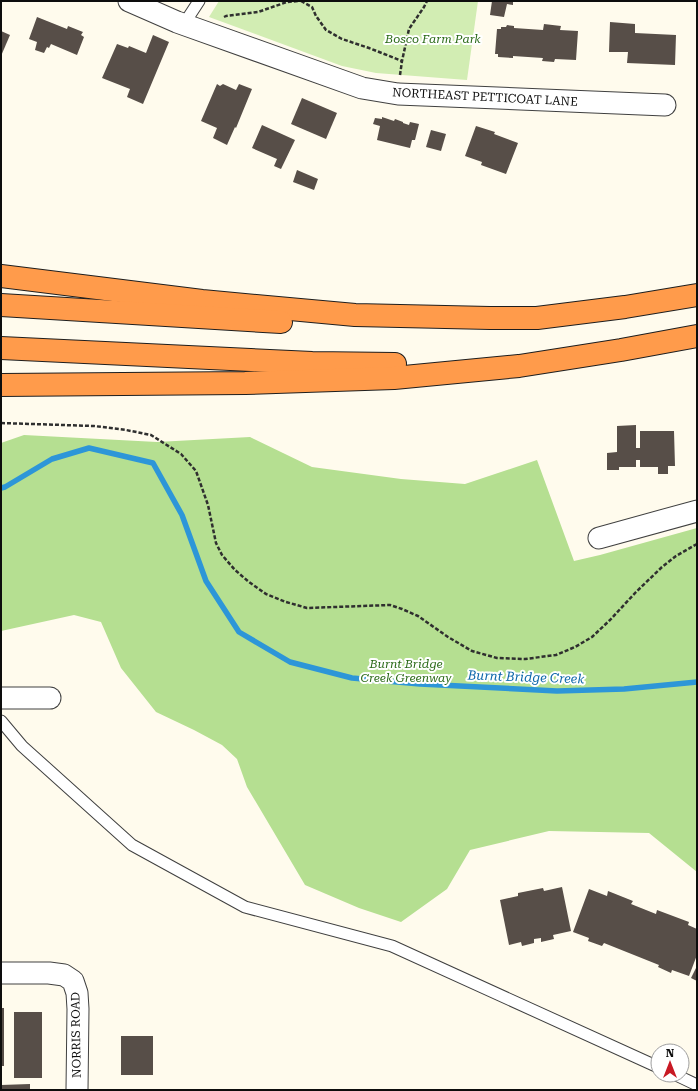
<svg xmlns="http://www.w3.org/2000/svg" width="698" height="1091" font-family="'Roboto Serif',serif">
<style>
.green{fill:#d2edb3}
.forest{fill:#b5df91}
.lines{fill:none;stroke-linecap:round;stroke-linejoin:round}
.stream{stroke:#2d96d8;stroke-width:5.5}
.building{fill:#574e48}
.lane-casing{stroke:#404040;stroke-width:13}
.street-casing{stroke:#404040;stroke-width:23}
.highway-casing{stroke:#1e1e1e;stroke-width:24}
.path{stroke:#2f2f2f;stroke-width:2.5;stroke-dasharray:4 2;stroke-linecap:butt}
.lane{stroke:#fff;stroke-width:11}
.street{stroke:#fff;stroke-width:21}
.highway{stroke:#ff9b4b;stroke-width:22}
.labels{text-anchor:middle;dominant-baseline:central;stroke-width:4;stroke-linejoin:round;paint-order:stroke}
.park-label{font-size:12px;font-style:italic;fill:#2a6a18;stroke:#fff}
.street-label{font-size:12px;fill:#0d0d0d;stroke:#fff}
.water-label{font-size:13px;font-style:italic;fill:#0c66a9;stroke:#fff}
</style>
<rect width="100%" height="100%" fill="#fffbed"/>
<polygon class="green" points="219,1 478,1 467,80 376,73 342,66 209,17"/>
<polygon class="forest" points="24,435 157,442 250,437 312,467 401,479 465,484 537,460 574,561 600,555 697,528 697,872 649,833 549,831 470,850 447,889 401,922 359,908 305,885 247,787 237,759 222,745 194,730 156,712 121,668 101,622 74,615 1,631 1,443"/>
<g class="lines">
<polyline class="stream" points="1,488 5,487 52,459 89,448 153,463 182,515 206,581 239,632 290,662 352,678 420,684 557,691 624,689 697,682"/>
</g>
<g class="building">
<polygon points="492,1 513,1 513,5 507,4 504,17 490,15"/>
<polygon points="37,17 67,29 68,26 83,32 81,35 84,37 77,55 51,44 49,48 47,47 44,53 35,50 37,42 29,39"/>
<polygon points="610,22 635,24 635,33 676,35 675,65 627,63 628,52 609,52"/>
<polygon points="544,24 561,26 560,30 578,31 576,60 555,59 554,62 542,61 543,58 513,56 513,58 498,57 498,54 495,54 497,29 501,29 501,27 506,27 507,25 514,26 514,28 543,30"/>
<polygon points="1,31 10,35 1,56"/>
<polygon points="153,35 169,42 143,104 127,97 130,89 102,78 117,44 128,48 129,46 146,53"/>
<polygon points="217,84 220,86 223,84 236,90 239,84 252,89 236,128 235,127 227,145 213,138 217,128 201,121"/>
<polygon points="302,98 337,113 326,139 291,124"/>
<polygon points="382,117 394,121 395,119 403,122 403,123 409,125 410,122 419,124 415,140 412,140 410,148 377,140 380,126 373,124 375,118 382,119"/>
<polygon points="262,125 295,140 281,169 274,166 277,159 252,148"/>
<polygon points="476,126 495,132 494,134 518,143 506,174 481,165 482,162 465,156"/>
<polygon points="431,130 446,134 441,151 426,147"/>
<polygon points="297,170 318,179 314,190 293,182"/>
<polygon points="636,425 636,448 640,448 640,431 674,431 675,466 668,466 668,474 658,474 658,467 640,467 640,460 636,460 636,467 619,467 619,470 607,470 607,453 617,452 617,426"/>
<polygon points="562,887 571,931 553,935 554,939 541,942 541,938 534,939 534,943 522,946 521,942 509,945 500,900 518,896 518,893 543,888 544,891"/>
<polygon points="589,889 607,896 608,891 633,901 631,904 656,914 657,910 689,922 688,925 697,929 697,955 689,976 672,970 671,973 658,967 659,965 604,943 602,946 588,941 589,938 573,932"/>
<polygon points="697,966 697,981 691,978"/>
<rect x="1" y="1008" width="3" height="58"/>
<rect x="14" y="1012" width="28" height="66"/>
<rect x="121" y="1036" width="32" height="39"/>
<polygon points="30,1084 30,1090 1,1090 1,1085"/>
</g>
<g class="lines">
<defs>
<g id="lane">
<polyline points="184,24 199,1"/>
<polyline points="1,721 22,746 132,845 245,907 392,946 658,1067"/>
<polyline points="676,1075 697,1085"/>
</g>
<g id="street">
<polyline points="129,1 177,22 362,88 398,94 665,105"/>
<polyline points="599,538 697,511"/>
<polyline points="1,698 50,698"/>
<polyline points="1,973 49,973 64,975 73,981 77,993 78,1009 77,1090"/>
</g>
<g id="highway">
<polyline points="1,276 202,301 355,315 490,318 537,318 625,307 697,295"/>
<polyline points="1,305 281,322"/>
<polyline points="1,348 312,363 395,364"/>
<polyline points="1,385 245,383 394,378 519,366 621,350 697,336"/>
</g>
</defs>
<use href="#lane" class="lane-casing"/>
<use href="#street" class="street-casing"/>
<use href="#highway" class="highway-casing"/>
<g class="path">
<polyline points="301,1 312,7 316,16 326,30 342,39 369,48 402,61"/>
<polyline points="224,17 226,16 258,12 287,2 299,1"/>
<polyline points="400,75 402,61 409,29 424,7 427,1"/>
<polyline points="1,423 94,426 126,430 151,435 181,454 196,471 208,505 216,543 222,555 235,570 249,582 266,594 286,602 307,608 390,605 402,609 418,616 448,637 472,651 497,658 525,659 556,655 575,647 592,637 610,620 636,592 662,567 676,556 697,544"/>
</g>
<use href="#lane" class="lane"/>
<use href="#street" class="street"/>
<use href="#highway" class="highway"/>
</g>
<g class="labels">
<g class="park-label">
<text x="433" y="39">Bosco Farm Park</text>
<text x="406" y="664">Burnt Bridge<tspan x="406" dy="14">Creek Greenway</tspan></text>
</g>
<g class="street-label">
<text transform="translate(485 97) rotate(3)">NORTHEAST PETTICOAT LANE</text>
<text transform="translate(76 1035) rotate(-91)">NORRIS ROAD</text>
</g>
<g class="water-label">
<text transform="translate(526 677) rotate(2)">Burnt Bridge Creek</text>
</g>
</g>
<rect width="698" height="1091" fill="none" stroke="#0d0d0d" stroke-width="4"/>
<g transform="translate(670 1063)"><circle r="19" fill="#ffffff" stroke="#9e9e9e"/>
<path d="M0-3L7 15L0 10L-7 15Z" fill="#c81924"/>
<text y="-6" font-size="11" font-weight="bold" text-anchor="middle" fill="#0d0d0d">N</text>
</g>
</svg>
